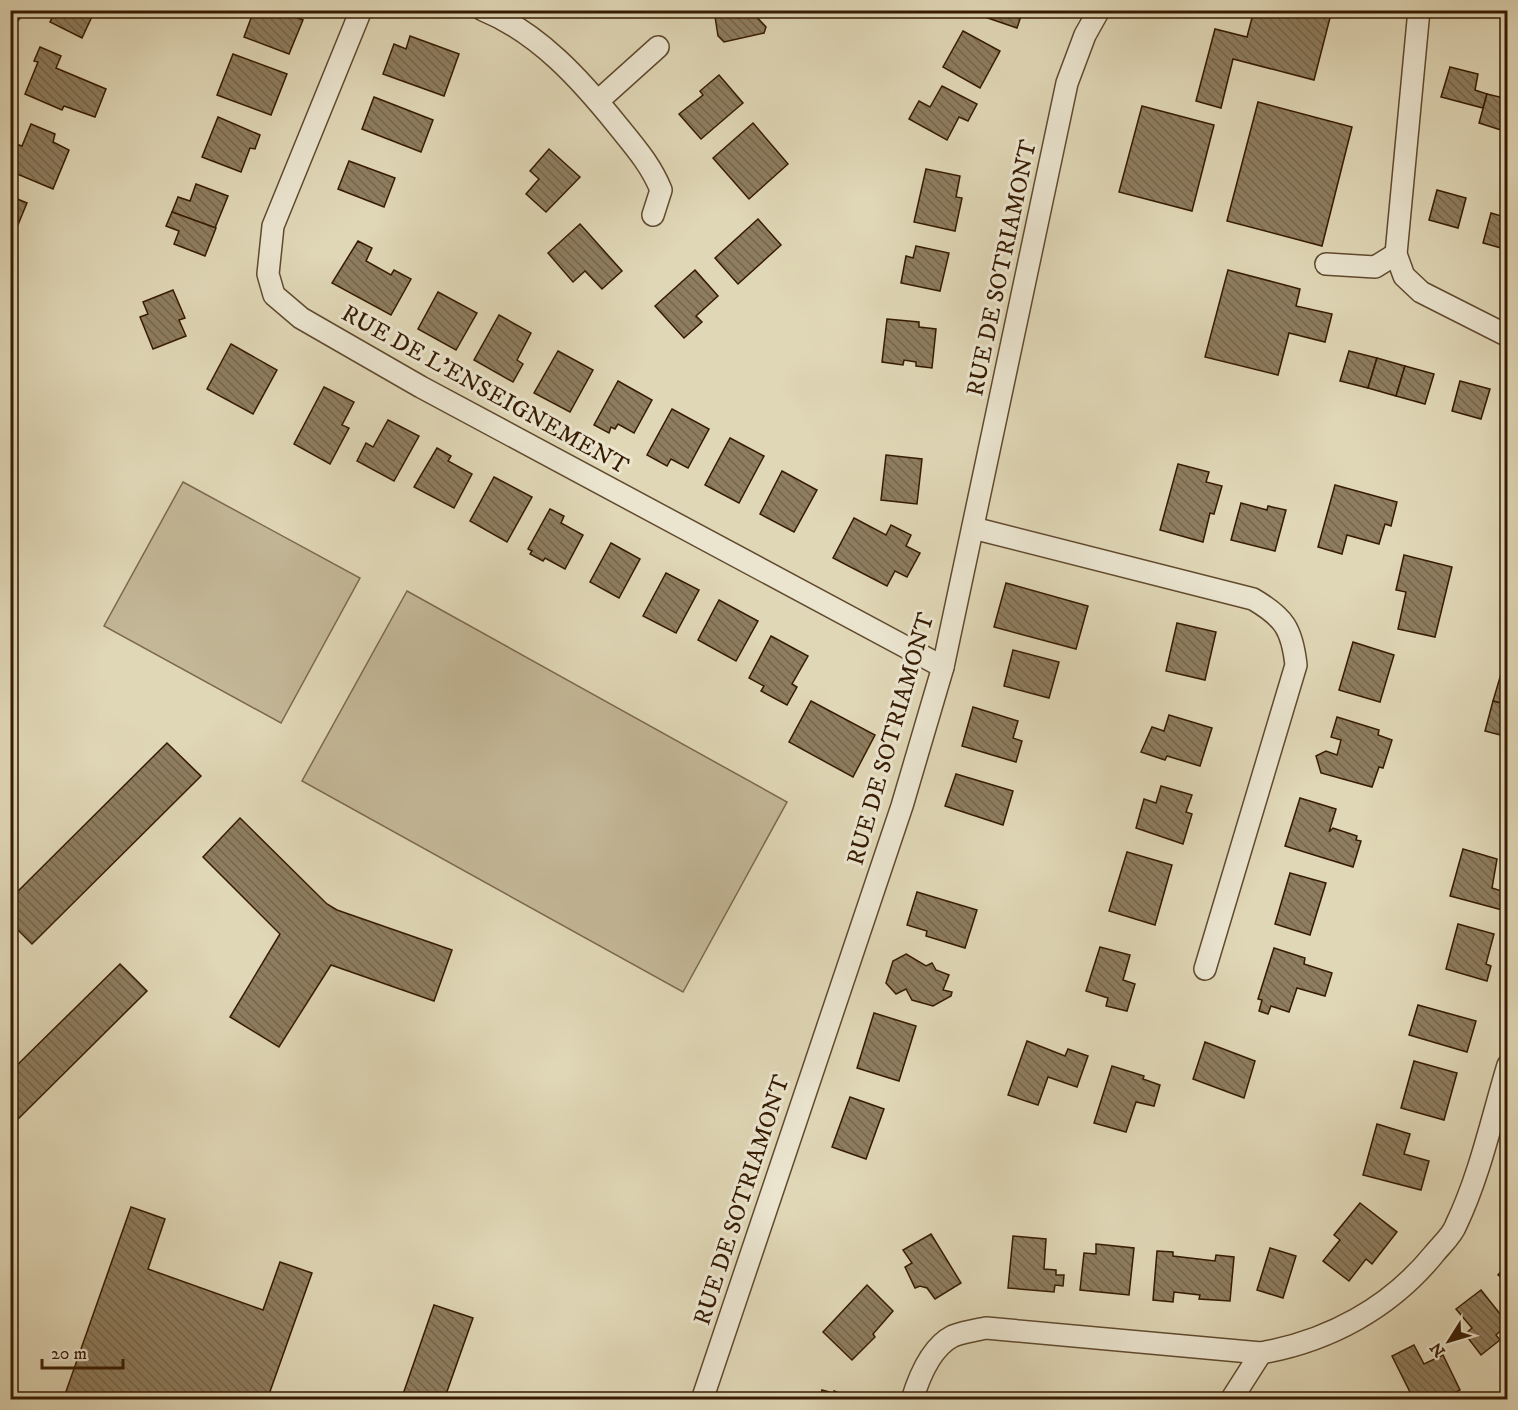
<svg xmlns="http://www.w3.org/2000/svg" width="1518" height="1410" font-family="'IM FELL DW Pica',serif">
<style>
.green{fill:#c3b797;stroke:#7c694c;stroke-width:1.5}
.building{fill:url(#building-back-hatch);stroke:#361b01;stroke-width:1.5}
.lines{fill:none;stroke-linecap:round;stroke-linejoin:round}
.street-casing{stroke:#604a2e;stroke-width:24}
.street{stroke:#ebe5d0;stroke-width:21}
.labels{text-anchor:middle;dominant-baseline:central;stroke-width:6;stroke-linejoin:round;paint-order:stroke}
.street-label{font-size:24px;fill:#361b01;stroke:#ebe5d0}
</style>
<defs>
<pattern id="building-back-hatch" width="6" height="6" patternUnits="userSpaceOnUse" patternTransform="scale(1.5)"><rect width="6" height="6" fill="#8e7d5f"/><path d="M-1 5l2 2M0 0l6 6M5-1l2 2" fill="none" stroke="#75664c"/></pattern>
</defs>
<rect width="100%" height="100%" fill="#e0d7b6"/>
<filter id="stains"><feTurbulence type="fractalNoise" baseFrequency=".00333" numOctaves="4"/><feColorMatrix values="0 0 0 0 .2 0 0 0 0 .09 0 0 0 0 .02 0 0 0 .5 -.17"/></filter>
<radialGradient id="worn" r=".72"><stop offset=".6" stop-color="#630" stop-opacity="0"/><stop offset="1" stop-color="#630" stop-opacity=".3"/></radialGradient>
<g class="green">
<polygon points="183,482 360,578 281,723 104,626"/>
<polygon points="407,591 787,802 683,992 302,781"/>
</g>
<g class="building">
<polygon points="56,10 95,10 82,38 50,22"/>
<polygon points="254,10 279,10 303,20 289,54 244,37"/>
<polygon points="714,10 755,10 755,15 766,27 764,33 724,42 718,36"/>
<polygon points="981,10 1023,10 1017,28 979,15"/>
<polygon points="1254,10 1332,10 1314,80 1233,59 1221,108 1196,101 1215,29 1247,37"/>
<polygon points="963,31 1000,51 980,88 943,67"/>
<polygon points="410,36 459,54 444,96 383,74 394,44 406,49"/>
<polygon points="40,47 61,56 56,68 106,89 95,117 64,106 62,110 25,94 38,62 34,61"/>
<polygon points="233,54 287,74 271,115 217,95"/>
<polygon points="1450,67 1478,74 1475,90 1487,94 1483,108 1441,97"/>
<polygon points="719,75 743,103 701,139 679,114 703,95 700,91"/>
<polygon points="942,86 977,104 968,121 959,117 947,140 909,119 919,101 930,107"/>
<polygon points="1487,94 1508,99 1507,132 1479,123"/>
<polygon points="374,97 433,120 421,152 362,129"/>
<polygon points="1258,102 1352,127 1322,246 1227,221"/>
<polygon points="1142,106 1214,125 1192,211 1119,192"/>
<polygon points="218,117 260,135 255,149 250,148 241,172 202,157"/>
<polygon points="753,123 788,164 749,199 713,158"/>
<polygon points="31,124 55,134 53,142 69,150 53,189 10,171 10,142 22,146"/>
<polygon points="549,149 580,177 546,212 526,194 539,179 530,171"/>
<polygon points="349,161 395,178 384,207 338,189"/>
<polygon points="926,169 960,176 956,197 962,198 955,231 914,222"/>
<polygon points="196,184 228,196 215,228 172,212 178,197 190,201"/>
<polygon points="1437,190 1466,198 1458,228 1429,220"/>
<polygon points="10,196 27,203 10,244"/>
<polygon points="172,212 216,228 205,256 174,244 179,231 166,226"/>
<polygon points="1491,213 1508,218 1508,250 1483,243"/>
<polygon points="758,219 781,245 738,284 715,258"/>
<polygon points="580,224 622,271 602,289 585,271 573,282 548,253"/>
<polygon points="358,241 372,248 366,261 391,275 394,270 411,279 391,315 332,283"/>
<polygon points="916,246 949,253 940,291 901,283 906,256 913,258"/>
<polygon points="695,270 718,296 696,316 702,322 684,338 655,306"/>
<polygon points="1228,270 1300,289 1296,306 1332,314 1325,342 1289,333 1278,375 1205,357"/>
<polygon points="173,290 185,318 179,320 186,336 153,349 140,317 148,314 143,302"/>
<polygon points="438,292 477,313 456,350 418,329"/>
<polygon points="499,315 531,333 517,360 523,364 513,382 474,360"/>
<polygon points="887,319 919,322 919,327 936,329 932,368 916,366 916,362 904,360 903,365 882,362"/>
<polygon points="231,344 277,370 253,414 207,389"/>
<polygon points="558,351 593,370 570,412 534,393"/>
<polygon points="1349,351 1377,358 1368,388 1340,381"/>
<polygon points="1377,358 1405,366 1396,396 1368,388"/>
<polygon points="1405,366 1434,374 1425,404 1396,396"/>
<polygon points="618,381 652,400 634,433 618,424 615,429 611,427 609,433 594,425"/>
<polygon points="1460,381 1490,389 1481,419 1452,411"/>
<polygon points="324,387 354,402 342,425 349,428 330,464 294,444"/>
<polygon points="672,409 709,429 688,468 671,459 667,466 647,455"/>
<polygon points="388,420 419,436 394,481 357,461 366,443 373,447"/>
<polygon points="730,438 764,456 739,503 705,485"/>
<polygon points="437,448 451,456 448,461 472,474 454,508 414,487"/>
<polygon points="886,455 922,459 917,504 881,500"/>
<polygon points="1178,464 1209,472 1206,482 1222,486 1214,514 1210,513 1203,542 1160,530"/>
<polygon points="782,471 817,490 794,532 760,514"/>
<polygon points="494,477 532,497 507,542 470,521"/>
<polygon points="1335,485 1397,502 1391,526 1385,524 1379,544 1347,535 1342,554 1318,547"/>
<polygon points="1241,503 1267,510 1268,506 1286,510 1275,551 1231,540"/>
<polygon points="550,509 564,516 561,523 583,535 565,569 545,558 543,561 530,554 532,551 528,549"/>
<polygon points="854,518 886,535 891,525 911,535 906,546 920,553 907,577 895,571 887,586 833,558"/>
<polygon points="611,543 640,559 619,598 590,582"/>
<polygon points="1404,555 1452,567 1435,637 1398,629 1406,592 1396,590"/>
<polygon points="666,573 699,590 676,633 643,616"/>
<polygon points="1006,583 1088,606 1076,649 994,627"/>
<polygon points="719,600 758,621 736,661 698,640"/>
<polygon points="1177,623 1216,632 1205,680 1166,671"/>
<polygon points="771,636 808,656 792,684 797,687 787,705 761,691 764,686 749,678"/>
<polygon points="1353,642 1394,655 1380,702 1339,690"/>
<polygon points="1508,649 1508,676 1501,674"/>
<polygon points="1013,650 1059,662 1049,698 1004,686"/>
<polygon points="1501,674 1508,676 1508,705 1493,701"/>
<polygon points="811,701 875,735 853,777 789,742"/>
<polygon points="1493,701 1508,705 1508,737 1485,731"/>
<polygon points="973,707 1018,721 1013,738 1022,741 1016,762 962,746"/>
<polygon points="1169,715 1212,728 1200,766 1167,756 1165,760 1141,752 1152,727 1164,731"/>
<polygon points="1337,717 1379,730 1378,735 1392,740 1383,768 1379,767 1372,787 1321,773 1316,756 1326,751 1337,755 1341,740 1331,737"/>
<polygon points="167,743 201,776 32,944 10,922 10,899"/>
<polygon points="956,774 1013,791 1003,825 945,806"/>
<polygon points="1161,786 1192,795 1186,812 1192,814 1183,844 1136,828 1144,799 1156,803"/>
<polygon points="1300,798 1336,809 1329,832 1333,828 1357,836 1356,840 1361,841 1353,867 1285,846"/>
<polygon points="240,818 327,904 337,910 452,950 434,1001 331,965 279,1047 230,1017 280,934 203,857"/>
<polygon points="1463,849 1497,859 1492,888 1508,893 1506,911 1450,896"/>
<polygon points="1127,852 1172,865 1155,925 1109,911"/>
<polygon points="1290,873 1326,883 1310,935 1275,924"/>
<polygon points="917,892 977,910 965,948 926,936 927,931 907,925"/>
<polygon points="1458,924 1494,934 1486,964 1491,966 1487,981 1446,969"/>
<polygon points="1100,947 1130,955 1123,980 1135,984 1127,1011 1106,1006 1108,998 1086,991"/>
<polygon points="1274,948 1305,958 1304,964 1332,973 1325,996 1297,988 1289,1012 1271,1006 1268,1014 1259,1011 1262,1000 1258,999"/>
<polygon points="906,954 926,966 932,963 936,970 949,975 943,990 952,992 951,996 933,1006 912,1000 906,989 896,994 886,983 893,961"/>
<polygon points="120,964 147,991 10,1127 10,1072"/>
<polygon points="1418,1005 1476,1021 1467,1052 1409,1035"/>
<polygon points="874,1013 916,1026 899,1081 857,1068"/>
<polygon points="1027,1041 1065,1056 1068,1049 1088,1056 1077,1087 1048,1077 1038,1105 1008,1095"/>
<polygon points="1205,1042 1255,1061 1244,1098 1193,1079"/>
<polygon points="1414,1061 1457,1073 1444,1120 1401,1108"/>
<polygon points="1112,1066 1144,1076 1143,1079 1160,1085 1154,1106 1136,1102 1126,1132 1094,1123"/>
<polygon points="850,1097 884,1109 866,1159 832,1147"/>
<polygon points="1377,1124 1410,1134 1404,1154 1429,1161 1421,1190 1363,1175"/>
<polygon points="1360,1203 1397,1232 1372,1264 1366,1259 1349,1281 1323,1261 1340,1240 1334,1235"/>
<polygon points="131,1207 165,1219 148,1269 263,1310 280,1262 312,1273 267,1400 63,1400"/>
<polygon points="931,1234 961,1283 935,1299 927,1288 920,1286 915,1288 905,1267 912,1263 903,1250"/>
<polygon points="1013,1236 1046,1239 1044,1269 1056,1270 1056,1275 1064,1275 1063,1286 1055,1285 1054,1292 1008,1288"/>
<polygon points="1096,1244 1134,1248 1129,1295 1080,1290 1084,1253 1096,1254"/>
<polygon points="1270,1248 1296,1256 1283,1298 1257,1290"/>
<polygon points="1157,1251 1173,1252 1173,1256 1215,1261 1216,1255 1234,1257 1230,1301 1199,1299 1200,1295 1174,1292 1173,1302 1153,1300"/>
<polygon points="1508,1263 1508,1283 1498,1275"/>
<polygon points="867,1285 893,1311 873,1334 875,1337 852,1360 823,1332"/>
<polygon points="1481,1290 1508,1324 1496,1335 1500,1340 1481,1355 1465,1334 1472,1328 1456,1309"/>
<polygon points="434,1305 473,1318 444,1400 401,1400"/>
<polygon points="1414,1345 1424,1364 1443,1355 1460,1390 1440,1400 1414,1400 1392,1356"/>
<polygon points="822,1390 833,1393 834,1391 859,1400 819,1400"/>
</g>
<g class="lines">
<defs>
<g id="street">
<polyline points="361,10 273,226 268,274 274,295 301,318 421,387 943,667"/>
<path d="M483 10C539 33 581 80 618 126 635 147 651 165 661 190L653 215"/>
<polyline points="1419,10 1396,254 1404,276 1421,292 1508,336"/>
<polyline points="10,13 12,10"/>
<polyline points="598,101 658,47"/>
<polyline points="1326,264 1375,267 1396,254"/>
<path d="M973 528 1253 599C1284 617 1292 629 1296 665L1205 969"/>
<polyline points="702,1400 902,806 943,667 1067,83 1085,35 1099,10"/>
<path d="M912 1400C919 1377 931 1347 953 1336 963 1332 976 1330 986 1328L1261 1353C1329 1341 1390 1308 1434 1254 1441 1245 1452 1236 1456 1225 1480 1175 1492 1118 1508 1065"/>
<polyline points="1231,1400 1261,1353"/>
</g>
</defs>
<use href="#street" class="street-casing"/>
<use href="#street" class="street"/>
</g>
<g class="labels">
<g class="street-label">
<text transform="translate(1002 268) rotate(-78)">RUE DE SOTRIAMONT</text>
<text transform="translate(485 390) rotate(29)">RUE DE L'ENSEIGNEMENT</text>
<text transform="translate(891 739) rotate(-74)">RUE DE SOTRIAMONT</text>
<text transform="translate(742 1200) rotate(-72)">RUE DE SOTRIAMONT</text>
</g>
</g>
<rect width="1518" height="1410" fill="none" stroke="#e0d7b6" stroke-width="36"/>
<rect x="12" y="12" width="1494" height="1386" fill="none" stroke="#361b01" stroke-width="3"/>
<rect x="18" y="18" width="1482" height="1374" fill="none" stroke="#361b01" stroke-width="1.5"/>
<g transform="translate(1449 1341) rotate(233)" stroke="#ebe5d0" stroke-width="4.5" paint-order="stroke">
<path d="M0-4.5L10 22L0 15L-10 22Z" fill="#361b01"/>
<text y="-9" font-size="16" font-weight="bold" text-anchor="middle" fill="#361b01">N</text>
</g>
<path d="M42 1359v9h81v-9" fill="none" stroke="#361b01" stroke-width="3"/>
<text x="51" y="1359" font-size="18" fill="#361b01" stroke="#ebe5d0" stroke-width="4.5" paint-order="stroke">20 m</text>
<rect width="100%" height="100%" filter="url(#stains)"/>
<rect width="100%" height="100%" fill="url(#worn)"/>
</svg>
